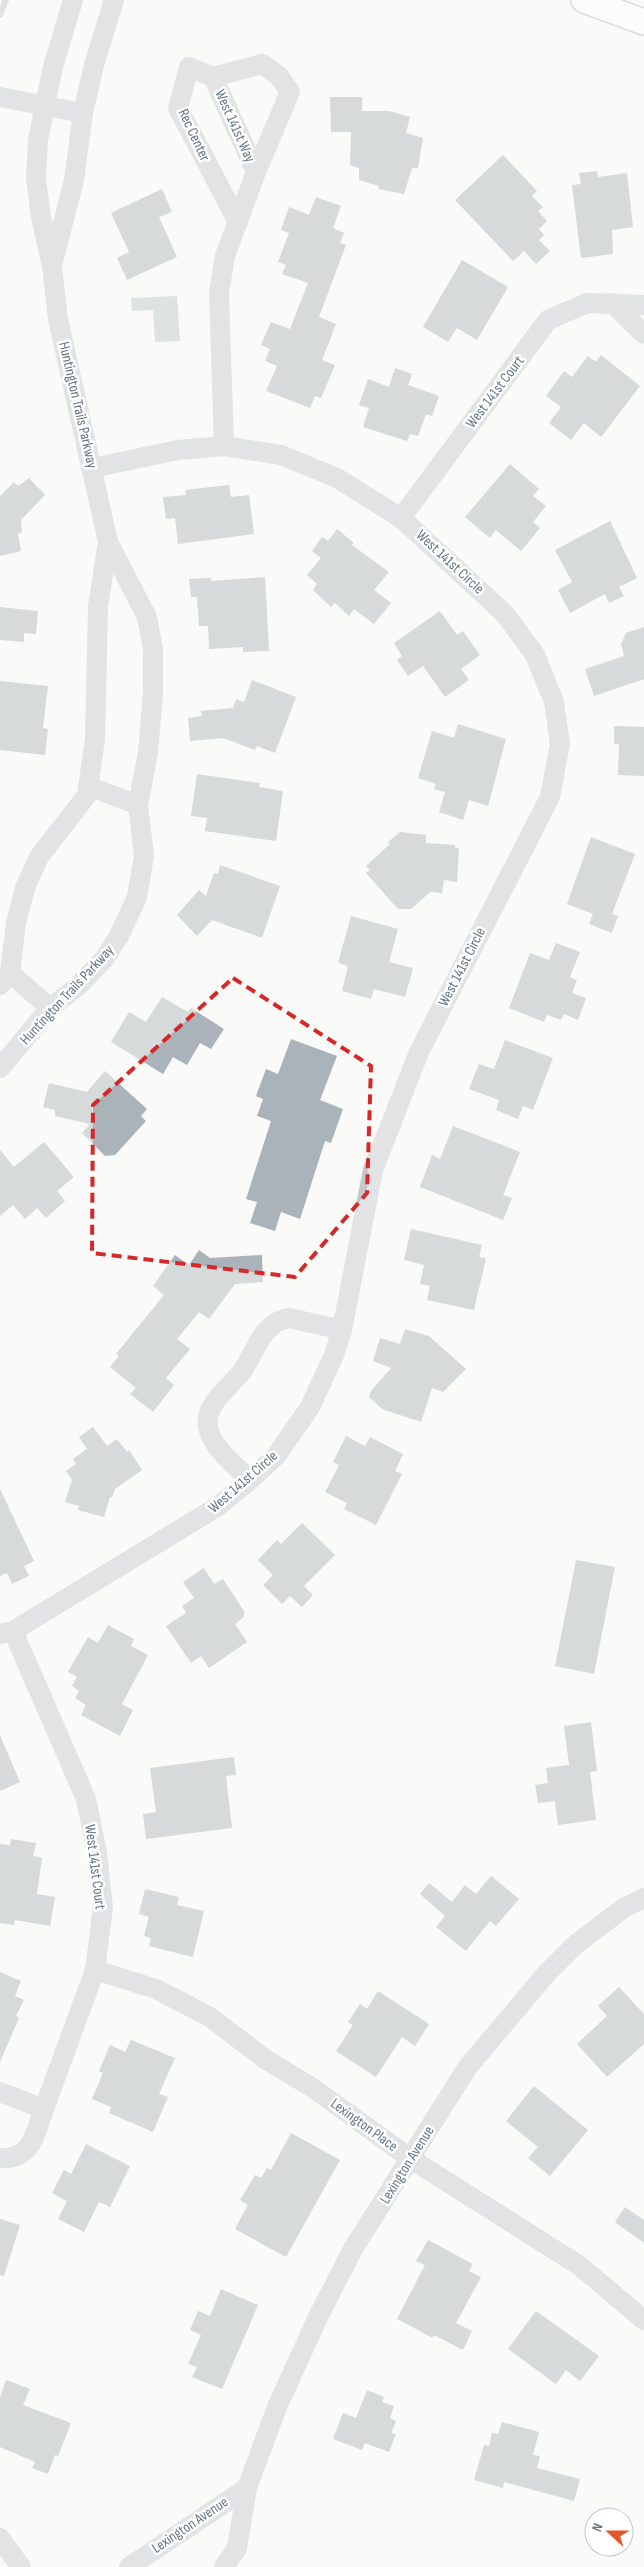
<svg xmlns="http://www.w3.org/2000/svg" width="644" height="2567" font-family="'Sofia Sans Condensed',sans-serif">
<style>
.water{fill:#bbc7cb}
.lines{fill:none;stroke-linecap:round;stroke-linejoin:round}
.stream{stroke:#bbc7cb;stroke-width:6}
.building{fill:#aab3b9}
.major-casing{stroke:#b5babe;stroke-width:28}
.minor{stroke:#c3c8cc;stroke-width:20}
.major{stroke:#fff;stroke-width:25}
.marked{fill:none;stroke:#d62828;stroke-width:4;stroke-dasharray:10 6;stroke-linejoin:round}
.labels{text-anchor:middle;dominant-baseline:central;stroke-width:5;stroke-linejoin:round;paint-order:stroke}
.street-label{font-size:15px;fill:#657683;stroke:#fff}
</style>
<rect width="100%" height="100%" fill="#fafaf8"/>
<polygon class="water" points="177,296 180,341 155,342 153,310 132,311 131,298"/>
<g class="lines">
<polyline class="stream" points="0,15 6,0"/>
</g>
<g class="building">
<polygon points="330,97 362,97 362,111 389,111 410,117 406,133 423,138 418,168 412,168 404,194 378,189 379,186 359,180 359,168 350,165 351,132 331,132"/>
<polygon points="503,155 537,191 532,196 543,207 538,211 547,221 539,229 544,235 539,240 550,251 536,264 524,251 513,261 455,200"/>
<polygon points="597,171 598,177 627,173 633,227 612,230 613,254 581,258 572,185 581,184 579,173"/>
<polygon points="162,189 172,212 159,217 177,257 127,280 117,258 129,252 111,213"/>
<polygon points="316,197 341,206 333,228 344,233 340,243 346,245 319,317 336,324 322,360 335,365 321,398 315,396 310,408 266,391 277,366 265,361 270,349 261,345 271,322 290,329 308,283 282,274 286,265 278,262 289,233 281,230 289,207 309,215"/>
<polygon points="462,260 508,287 477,340 457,328 448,342 423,327"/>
<polygon points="601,355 640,386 601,437 584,423 571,440 549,423 561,407 546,396 564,371 572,377 588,356 596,362"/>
<polygon points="395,368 412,374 408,385 439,396 432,416 426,414 418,436 410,434 407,441 363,427 369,408 359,405 368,379 389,387"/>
<polygon points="510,464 539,489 533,496 546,506 533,522 540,528 521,551 496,530 490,538 465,517"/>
<polygon points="29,478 45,495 21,520 22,532 18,534 21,551 0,556 0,496 14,482 18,486"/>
<polygon points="229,485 231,497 249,495 254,534 178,544 175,518 166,519 163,497 186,495 185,490"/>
<polygon points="610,521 637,578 619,587 624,596 609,603 605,594 570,613 558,590 572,582 555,550"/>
<polygon points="337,529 354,543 352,545 389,572 374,590 391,603 374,624 354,609 349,616 335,603 331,607 313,590 317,584 307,575 321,558 312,551 322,537 328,541"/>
<polygon points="265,577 269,651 243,652 243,647 209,649 208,626 199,626 197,597 191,597 189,579 211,578 211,581"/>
<polygon points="0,607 38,611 36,634 24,633 24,642 0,640"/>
<polygon points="440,611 457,635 463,631 480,655 461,669 469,680 445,697 423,666 408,676 397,660 402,656 394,643"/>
<polygon points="644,627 644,679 594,696 585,669 624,656 621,644 626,633"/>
<polygon points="252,680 296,697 275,753 257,746 255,750 223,738 190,741 188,718 202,716 201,711 233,708 236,699 244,702"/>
<polygon points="0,681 48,686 43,728 48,729 45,755 0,750"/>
<polygon points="458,724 506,739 488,806 469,800 463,820 439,812 445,792 434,789 436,784 418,778 432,731 454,738"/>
<polygon points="614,726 644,727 644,776 618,775 619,744 614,744"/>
<polygon points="197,774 260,783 259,787 283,791 276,841 205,831 207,818 191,816"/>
<polygon points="400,832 426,835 426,843 455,845 455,848 459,848 457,882 444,880 442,893 430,892 411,909 398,909 366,873 370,870 366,866 390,844 388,842"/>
<polygon points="591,837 635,854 612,914 618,916 612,933 589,924 593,914 567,904"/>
<polygon points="220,865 280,886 262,938 212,920 197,936 177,915 199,890 206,896 214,873 218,874"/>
<polygon points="351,916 398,929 389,962 413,968 405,997 374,989 371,999 342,991 348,966 338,963"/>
<polygon points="556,943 580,952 570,977 577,980 572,993 586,998 578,1020 564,1014 561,1020 547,1015 544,1022 509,1008 530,953 549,960"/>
<polygon points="162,997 188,1012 191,1008 224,1029 211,1049 200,1043 187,1065 173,1057 163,1074 111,1042 129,1012 146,1022"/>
<polygon points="291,1039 337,1056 320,1100 343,1109 331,1143 325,1141 300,1219 281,1212 275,1231 250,1223 257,1202 246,1199 271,1121 257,1116 263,1099 256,1096 266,1069 278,1074"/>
<polygon points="505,1040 553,1058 533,1110 523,1106 518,1119 496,1110 499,1100 469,1089 479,1064 494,1069"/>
<polygon points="105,1071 147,1109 141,1116 146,1121 115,1155 105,1156 82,1133 90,1124 55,1116 55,1110 43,1107 49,1083 87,1092"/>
<polygon points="453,1126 520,1152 503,1195 512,1198 503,1220 420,1187 432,1155 440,1159"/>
<polygon points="44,1142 74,1177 57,1191 65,1201 46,1218 37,1208 25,1219 13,1205 0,1216 0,1150 14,1167"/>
<polygon points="411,1229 482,1245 479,1257 486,1258 474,1310 427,1300 430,1286 420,1284 424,1265 404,1260"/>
<polygon points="199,1250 210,1258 262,1255 263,1282 235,1284 209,1319 199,1312 177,1339 190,1349 166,1378 174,1385 153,1412 130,1394 136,1388 110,1367 119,1356 116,1354 164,1295 153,1286 175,1255 189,1265"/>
<polygon points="405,1329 429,1336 466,1369 443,1392 432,1388 421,1422 382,1409 369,1397 371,1391 391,1368 373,1361 380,1338 400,1344"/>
<polygon points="93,1427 107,1446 117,1439 127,1452 129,1450 142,1470 115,1489 112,1497 110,1497 104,1517 78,1510 79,1506 65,1502 72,1480 66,1471 76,1464 73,1459 87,1449 79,1437"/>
<polygon points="346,1436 365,1446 370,1437 403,1454 395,1471 402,1474 376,1525 344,1509 347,1503 325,1492 339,1465 333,1462"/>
<polygon points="0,1489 34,1561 24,1566 29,1576 12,1584 7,1573 0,1576"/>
<polygon points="302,1523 335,1555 304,1586 313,1595 302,1607 290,1596 282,1604 263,1585 273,1575 258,1560 277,1540 281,1544"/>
<polygon points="576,1560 615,1567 594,1674 555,1666"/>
<polygon points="204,1568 214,1584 223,1579 244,1611 244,1617 235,1624 247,1642 209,1668 201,1656 191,1663 166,1626 186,1613 182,1606 194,1598 183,1582"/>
<polygon points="108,1625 134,1639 131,1646 148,1655 122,1704 133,1710 120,1736 81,1715 86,1705 75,1698 79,1691 72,1686 77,1677 68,1672 88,1637 98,1643"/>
<polygon points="591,1722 597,1771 590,1772 596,1820 558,1825 555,1801 538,1803 535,1785 548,1783 546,1768 569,1765 564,1726"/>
<polygon points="0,1735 20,1782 0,1791"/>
<polygon points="234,1757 236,1775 226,1776 232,1828 146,1839 143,1814 156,1812 150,1768"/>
<polygon points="11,1839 36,1843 33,1856 42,1858 37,1894 55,1897 50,1926 15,1920 14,1925 0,1923 0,1844 10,1845"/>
<polygon points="491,1876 519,1899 496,1926 490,1921 466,1951 436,1927 445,1916 420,1894 429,1883 452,1902 465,1885 476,1894"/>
<polygon points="145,1889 179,1897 177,1905 204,1911 193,1957 149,1946 151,1938 144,1936 149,1917 139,1914"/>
<polygon points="0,1972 21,1981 15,1996 24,2000 16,2016 19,2018 0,2062"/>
<polygon points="619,1987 644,2014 644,2044 607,2077 577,2044 607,2016 598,2006"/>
<polygon points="378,1991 429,2024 415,2046 402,2037 376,2077 336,2051 353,2025 348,2022 360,2004 367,2009"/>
<polygon points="131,2040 175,2058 159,2094 168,2097 153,2132 109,2113 111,2107 92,2099 103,2073 99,2071 110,2045 125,2052"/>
<polygon points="534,2086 588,2130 550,2176 528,2158 538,2147 506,2121"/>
<polygon points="291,2133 340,2160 286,2257 235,2229 248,2205 240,2200 255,2175 261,2178 267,2168 271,2170"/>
<polygon points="86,2144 130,2166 110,2207 99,2202 84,2232 58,2219 67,2201 52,2193 64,2170 71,2174"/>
<polygon points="625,2207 644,2220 644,2243 615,2222"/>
<polygon points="0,2219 20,2225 4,2276 0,2275"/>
<polygon points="428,2240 473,2264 469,2271 481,2277 456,2323 472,2331 463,2350 434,2335 433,2338 397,2319 425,2265 416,2261"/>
<polygon points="221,2289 258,2305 222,2389 192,2377 197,2367 188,2364 201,2335 190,2330 198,2311 210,2316"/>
<polygon points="536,2311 599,2356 580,2381 566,2370 556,2384 508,2349"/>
<polygon points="6,2380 30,2389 23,2405 71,2423 58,2456 55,2455 48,2474 32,2468 35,2462 0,2447 0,2397"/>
<polygon points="367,2390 384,2397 382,2402 394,2406 390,2418 396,2421 391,2433 396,2434 389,2452 365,2443 362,2450 333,2439 343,2413 356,2418"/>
<polygon points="502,2422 539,2432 533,2455 540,2456 537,2468 580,2479 574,2501 504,2482 503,2488 474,2480 484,2445 489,2446 492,2433 498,2434"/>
</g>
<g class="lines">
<defs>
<polyline id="major" points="584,0 644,22"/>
</defs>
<use href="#major" class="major-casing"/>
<g class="minor">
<polyline points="213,77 189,67 178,108 238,222"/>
<polyline points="0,97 83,113"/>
<polyline points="53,262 74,180 83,113 94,65 114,0"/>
<polyline points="612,303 644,334"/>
<polyline points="224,446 219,293 225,256 256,172 290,92 279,76 262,64 213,77 256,172"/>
<polyline points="401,518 548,320 587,303 644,305"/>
<polyline points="88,786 138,805"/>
<polyline points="10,973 50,1008"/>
<polyline points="0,985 10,973 16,923 25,888 39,857 87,795 95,739 98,606 108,542"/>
<polyline points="0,1068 50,1008 78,986 105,958 119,936 137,897 144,856 138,805 148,753 153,693 153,649 147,617 108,542 58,319 52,266 41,217 36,178 38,140 45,105 53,67 73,0"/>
<path d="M250 1480C236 1466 211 1447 208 1427 204 1403 231 1387 243 1370 256 1351 262 1322 289 1318L342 1330"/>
<polyline points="13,1631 86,1799 97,1853 103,1907 95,1970 44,2109"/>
<polyline points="0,1634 13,1631 217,1507 250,1480 276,1456 310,1407 334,1355 342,1330 373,1170 419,1052 550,797 560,744 554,702 535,655 505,614 401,518 337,478 281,455 224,446 178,450 92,468"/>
<polyline points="95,1970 156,1989 210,2017 265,2059 313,2088 411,2159 580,2266 644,2320"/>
<path d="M0 2092 44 2109C35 2134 32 2160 0 2158"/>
<polyline points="0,2538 21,2567"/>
<polyline points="129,2567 247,2488 277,2407 319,2315 353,2249 467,2068 546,1974 575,1945 625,1907 644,1898"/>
<polyline points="224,2567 237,2548 247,2488"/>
</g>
<use href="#major" class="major"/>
</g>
<path d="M0 0H644V2567H0ZM233 978 371 1066 367 1193 295 1277 92 1253 93 1105Z" fill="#fafaf8" fill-opacity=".55" fill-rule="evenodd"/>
<path class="marked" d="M233 978 371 1066 367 1193 295 1277 92 1253 93 1105Z"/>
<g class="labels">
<g class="street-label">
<text transform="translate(235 126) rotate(66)">West 141st Way</text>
<text transform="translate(194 135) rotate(65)">Rec Center</text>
<text transform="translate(495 392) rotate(-53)">West 141st Court</text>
<text transform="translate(78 405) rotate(77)">Huntington Trails Parkway</text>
<text transform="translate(450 562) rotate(43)">West 141st Circle</text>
<text transform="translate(462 967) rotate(-63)">West 141st Circle</text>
<text transform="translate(67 995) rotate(-47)">Huntington Trails Parkway</text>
<text transform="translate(243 1482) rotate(-41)">West 141st Circle</text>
<text transform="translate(95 1867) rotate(83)">West 141st Court</text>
<text transform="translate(364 2125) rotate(36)">Lexington Place</text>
<text transform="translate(407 2165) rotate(-58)">Lexington Avenue</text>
<text transform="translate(190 2525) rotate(-34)">Lexington Avenue</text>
</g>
</g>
<g transform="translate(609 2532) rotate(291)"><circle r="24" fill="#ffffff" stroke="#c1c8cd"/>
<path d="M0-4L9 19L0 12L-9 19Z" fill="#e4572e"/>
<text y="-8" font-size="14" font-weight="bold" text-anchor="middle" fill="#657683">N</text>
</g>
</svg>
